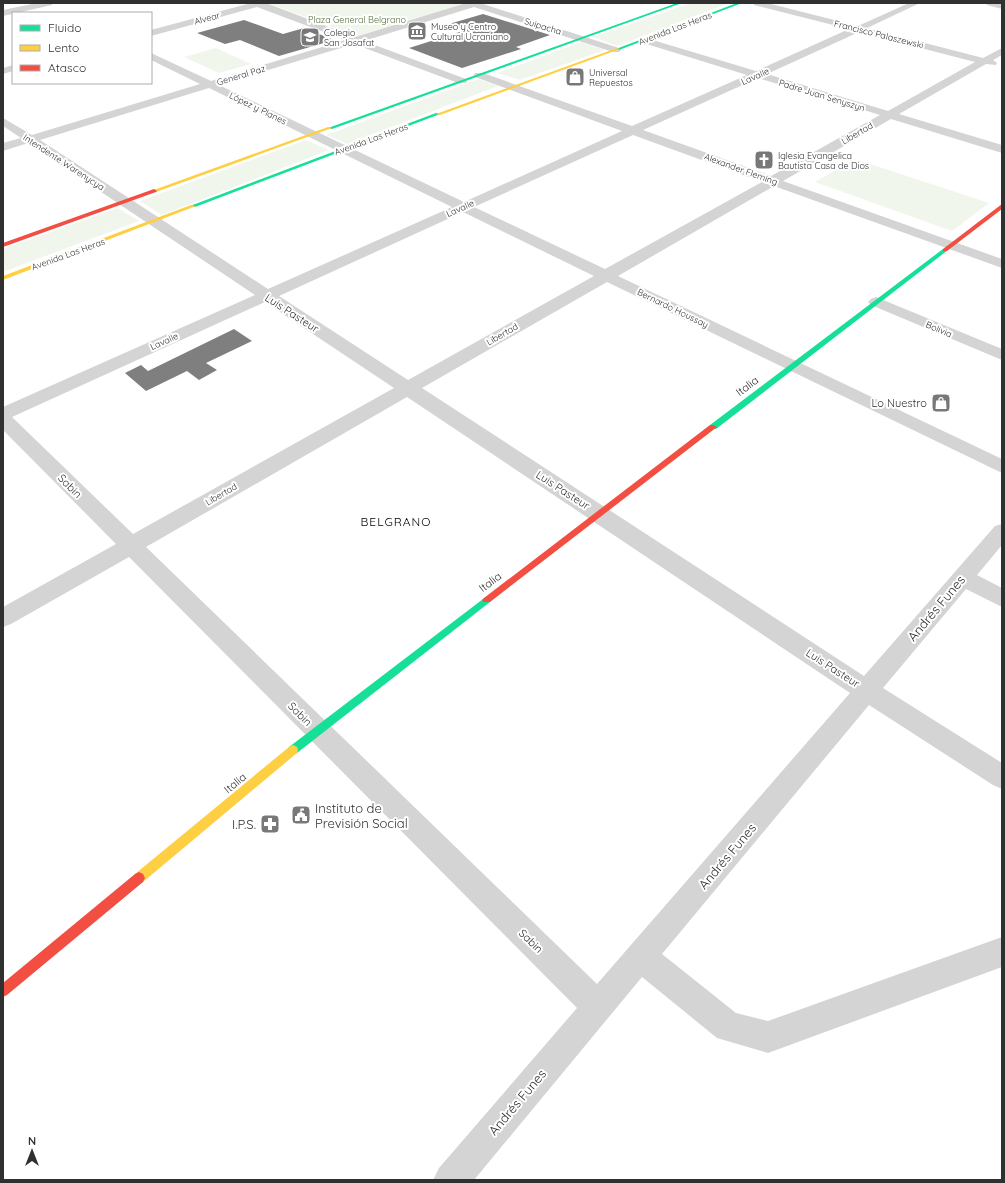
<svg xmlns="http://www.w3.org/2000/svg" width="1005" height="1183" font-family="Quicksand,sans-serif">
<style>
.green{fill:#f1f6ec}
.building{fill:#7f7f7f}
.lines{fill:none;stroke-linecap:round;stroke-linejoin:round}
.street{fill:#d4d4d4;fill-rule:evenodd}
.fast{fill:#16e098;fill-rule:evenodd}
.slow{fill:#ffcf43;fill-rule:evenodd}
.jam{fill:#f24e42;fill-rule:evenodd}
.labels{text-anchor:middle;dominant-baseline:central;stroke-width:4;stroke-linejoin:round;paint-order:stroke}
.far-street-label{font-size:9px;fill:#303030;stroke:#fff}
.far-park-label{font-size:9px;fill:#507038;stroke:#fff}
.far-poi-label{font-size:9px;fill:#303030;stroke:#fff;text-anchor:start}
.street-label{font-size:11px;fill:#303030;stroke:#fff}
.poi-label{font-size:11px;fill:#303030;stroke:#fff;text-anchor:end}
.neighbourhood-label{font-size:12px;letter-spacing:1px;fill:#000;stroke:#fff}
.near-street-label{font-size:13px;fill:#303030;stroke:#fff}
.near-poi-label{font-size:13px;fill:#303030;stroke:#fff;text-anchor:start}
</style>
<rect width="100%" height="100%" fill="#fff"/>
<g class="green">
<polygon points="274,3 459,3 462,4 357,36 270,4"/>
<polygon points="691,3 729,3 617,46 593,37"/>
<polygon points="581,42 605,50 520,80 497,73"/>
<polygon points="216,48 251,64 219,73 184,57"/>
<polygon points="478,79 498,86 347,144 326,135"/>
<polygon points="306,140 329,150 162,215 140,201"/>
<polygon points="855,159 989,203 952,231 815,182"/>
<polygon points="118,208 139,221 3,272 3,249"/>
</g>
<g class="building">
<polygon points="483,14 550,35 516,47 521,49 462,68 409,48 466,30 449,24"/>
<polygon points="244,20 283,34 304,28 334,40 279,56 240,40 225,44 197,33"/>
<polygon points="234,329 252,341 206,363 217,370 199,380 187,371 146,391 125,373 141,365 148,371"/>
</g>
<g class="lines">
<g class="street">
<polygon points="37,3 53,3 52,5 3,16 3,10"/>
<path d="M251 3H266L355 37 466 3H483V4L619 48 621 50 619 52H613L474 7 364 41 466 79 467 81 466 83H458L354 44 219 85 464 202 622 131 475 77 474 75 475 73H483L632 126 747 75 640 42 638 40 640 38H646L756 71 849 29 754 5 753 3H767L858 26 909 3H920L867 28 983 58 1002 48V55L993 60 997 63 996 65 986 64 899 114 1002 145V153L891 119 783 181 1002 259V268L774 186 618 276 1002 459V473L607 282 422 388 864 676 995 526 1002 524V545L977 575 1002 588V607L966 589 883 688 1002 763V789L993 785 869 705 662 954 736 1013 768 1021 1002 937V967L768 1053 717 1038 642 977 474 1180H433L439 1168 577 1008 129 557 11 624 3 627V607L116 544 3 430V407L255 295 28 143 3 151V143L21 138 3 126V118L32 135 200 84 151 60V53L211 81 345 40 257 7 151 36V30ZM859 32 975 62 888 111 767 74ZM758 78 880 115 771 176 643 130ZM209 88 452 207 268 289 40 140ZM633 135 762 182 605 269 474 207ZM463 212 594 276 408 380 279 296ZM265 302 394 388 133 534 12 417ZM407 397 850 693 597 984 146 547Z"/>
<polygon points="986,3 1002,3 1002,9 987,5"/>
<polygon points="13,65 13,71 3,74 3,68"/>
<polygon points="876,297 1002,349 1002,360 871,305 868,302 871,299"/>
</g>
<g class="fast">
<polygon points="677,3 682,3 332,129 328,128"/>
<polygon points="737,3 742,3 619,50 616,49"/>
<polygon points="436,113 440,114 195,207 190,206"/>
<polygon points="943,249 948,250 716,429 710,429 710,425"/>
<polygon points="487,596 490,598 492,600 490,602 297,753 293,755 289,753 288,750 289,747"/>
</g>
<g class="slow">
<polygon points="617,48 620,49 440,115 436,114"/>
<polygon points="328,127 332,128 156,192 151,191"/>
<polygon points="191,205 196,206 3,280 3,276"/>
<polygon points="293,745 297,747 298,750 297,753 143,882 139,884 135,882 133,878 135,874 289,747"/>
</g>
<g class="jam">
<polygon points="154,189 157,191 156,192 3,247 3,243"/>
<polygon points="1002,204 1002,209 947,251 943,251 943,249"/>
<polygon points="710,425 713,425 717,427 490,602 484,602 482,600 484,598"/>
<polygon points="139,872 143,874 145,878 143,882 7,995 3,997 3,983 135,874"/>
</g>
</g>
<defs>
<symbol id="museum-square" viewBox="-11 -11 22 22"><rect x="-9" y="-9" width="18" height="18" rx="4" fill="#787878" stroke="#fff"/><path d="M0-6L6-3V-2H-6V-3ZM-5-1h2V3h-2ZM-1-1h2V3h-2ZM3-1h2V3H3ZM-6 4H6V6H-6Z" fill="#fff"/></symbol>
<symbol id="school-square" viewBox="-11 -11 22 22"><rect x="-9" y="-9" width="18" height="18" rx="4" fill="#787878" stroke="#fff"/><path d="M0-5L7-2L0 1L-7-2ZM-4 1L0 2.5L4 1V4Q0 6-4 4Z" fill="#fff"/></symbol>
<symbol id="shop-square" viewBox="-11 -11 22 22"><rect x="-9" y="-9" width="18" height="18" rx="4" fill="#787878" stroke="#fff"/><path d="M-5-2.5h2.3a2.7 3.5 0 0 1 5.4 0H5L5.5 6h-11ZM-1.5-2.5h3a1.5 2.3 0 0 0-3 0Z" fill="#fff"/></symbol>
<symbol id="church-square" viewBox="-11 -11 22 22"><rect x="-9" y="-9" width="18" height="18" rx="4" fill="#787878" stroke="#fff"/><path d="M-1.2-6h2.4v3.5h3.3v2.4h-3.3V6h-2.4V-.1h-3.3v-2.4h3.3Z" fill="#fff"/></symbol>
<symbol id="civic-square" viewBox="-11 -11 22 22"><rect x="-9" y="-9" width="18" height="18" rx="4" fill="#787878" stroke="#fff"/><path d="M-.6-6.5H3V-4.5H.6V-3L4-1V1h2V6H-6V1h2V-1L-.6-3ZM-1.2 2.5V6h2.4V2.5Z" fill="#fff"/></symbol>
<symbol id="pharmacy-square" viewBox="-11 -11 22 22"><rect x="-9" y="-9" width="18" height="18" rx="4" fill="#787878" stroke="#fff"/><path d="M-2-6h4v4h4v4h-4v4h-4v-4h-4v-4h4Z" fill="#fff"/></symbol>
</defs>
<g fill-rule="evenodd">
<use href="#museum-square" x="406" y="20" width="22" height="22"/>
<use href="#school-square" x="299" y="26" width="22" height="22"/>
<use href="#shop-square" x="564" y="66" width="22" height="22"/>
<use href="#church-square" x="753" y="149" width="22" height="22"/>
<use href="#shop-square" x="930" y="392" width="22" height="22"/>
<use href="#civic-square" x="290" y="804" width="22" height="22"/>
<use href="#pharmacy-square" x="259" y="813" width="22" height="22"/>
</g>
<g class="labels">
<g class="far-street-label">
<text transform="translate(207 18) rotate(-15)">Alvear</text>
<text transform="translate(543 26) rotate(17)">Suipacha</text>
<text transform="translate(675 28) rotate(-21)">Avenida Las Heras</text>
<text transform="translate(879 34) rotate(14)">Francisco Palaszewski</text>
<text transform="translate(241 75) rotate(-17)">General Paz</text>
<text transform="translate(755 76) rotate(-24)">Lavalle</text>
<text transform="translate(822 95) rotate(17)">Padre Juan Senyszyn</text>
<text transform="translate(258 108) rotate(26)">López y Planes</text>
<text transform="translate(857 133) rotate(-30)">Libertad</text>
<text transform="translate(371 139) rotate(-20)">Avenida Las Heras</text>
<text transform="translate(64 162) rotate(33)">Intendente Warenycya</text>
<text transform="translate(741 169) rotate(20)">Alexander Fleming</text>
<text transform="translate(460 208) rotate(-24)">Lavalle</text>
<text transform="translate(68 254) rotate(-20)">Avenida Las Heras</text>
<text transform="translate(673 308) rotate(26)">Bernardo Houssay</text>
<text transform="translate(939 329) rotate(23)">Bolivia</text>
<text transform="translate(502 334) rotate(-30)">Libertad</text>
<text transform="translate(164 341) rotate(-24)">Lavalle</text>
<text transform="translate(221 494) rotate(-30)">Libertad</text>
</g>
<g class="far-park-label">
<text x="357" y="19">Plaza General Belgrano</text>
</g>
<g class="far-poi-label">
<text x="431" y="26">Museo y Centro<tspan x="431" dy="10">Cultural Ucraniano</tspan></text>
<text x="324" y="32">Colegio<tspan x="324" dy="10">San Josafat</tspan></text>
<text x="589" y="72">Universal<tspan x="589" dy="10">Repuestos</tspan></text>
<text x="778" y="155">Iglesia Evangelica<tspan x="778" dy="10">Bautista Casa de Dios</tspan></text>
</g>
<g class="street-label">
<text transform="translate(292 313) rotate(33)">Luis Pasteur</text>
<text transform="translate(747 386) rotate(-37)">Italia</text>
<text transform="translate(70 486) rotate(45)">Sabin</text>
<text transform="translate(563 490) rotate(33)">Luis Pasteur</text>
<text transform="translate(490 582) rotate(-37)">Italia</text>
<text transform="translate(833 668) rotate(33)">Luis Pasteur</text>
<text transform="translate(300 714) rotate(45)">Sabin</text>
<text transform="translate(235 783) rotate(-40)">Italia</text>
<text transform="translate(531 941) rotate(44)">Sabin</text>
</g>
<g class="poi-label">
<text x="927" y="403">Lo Nuestro</text>
</g>
<g class="neighbourhood-label">
<text x="396" y="521">BELGRANO</text>
</g>
<g class="near-street-label">
<text transform="translate(936 608) rotate(-50)">Andrés Funes</text>
<text transform="translate(727 856) rotate(-50)">Andrés Funes</text>
<text transform="translate(517 1102) rotate(-50)">Andrés Funes</text>
</g>
<g class="near-poi-label">
<text x="315" y="808">Instituto de<tspan x="315" dy="15">Previsión Social</tspan></text>
<text x="256" y="824" text-anchor="end">I.P.S.</text>
</g>
</g>
<rect width="1005" height="1183" fill="none" stroke="#303030" stroke-width="8"/>
<rect x="12" y="12" width="140" height="72" fill="#ffffff" stroke="#acacac"/>
<rect x="20" y="25" width="20" height="6" fill="#16e098" stroke="#acacac"/>
<text x="48" y="32" font-size="12" fill="#303030">Fluido</text>
<rect x="20" y="45" width="20" height="6" fill="#ffcf43" stroke="#acacac"/>
<text x="48" y="52" font-size="12" fill="#303030">Lento</text>
<rect x="20" y="65" width="20" height="6" fill="#f24e42" stroke="#acacac"/>
<text x="48" y="72" font-size="12" fill="#303030">Atasco</text>
<g transform="translate(32 1151)" stroke="#ffffff" stroke-width="3" paint-order="stroke">
<path d="M0-3L7 15L0 10L-7 15Z" fill="#303030"/>
<text y="-6" font-size="11" font-weight="bold" text-anchor="middle" fill="#303030">N</text>
</g>
</svg>
